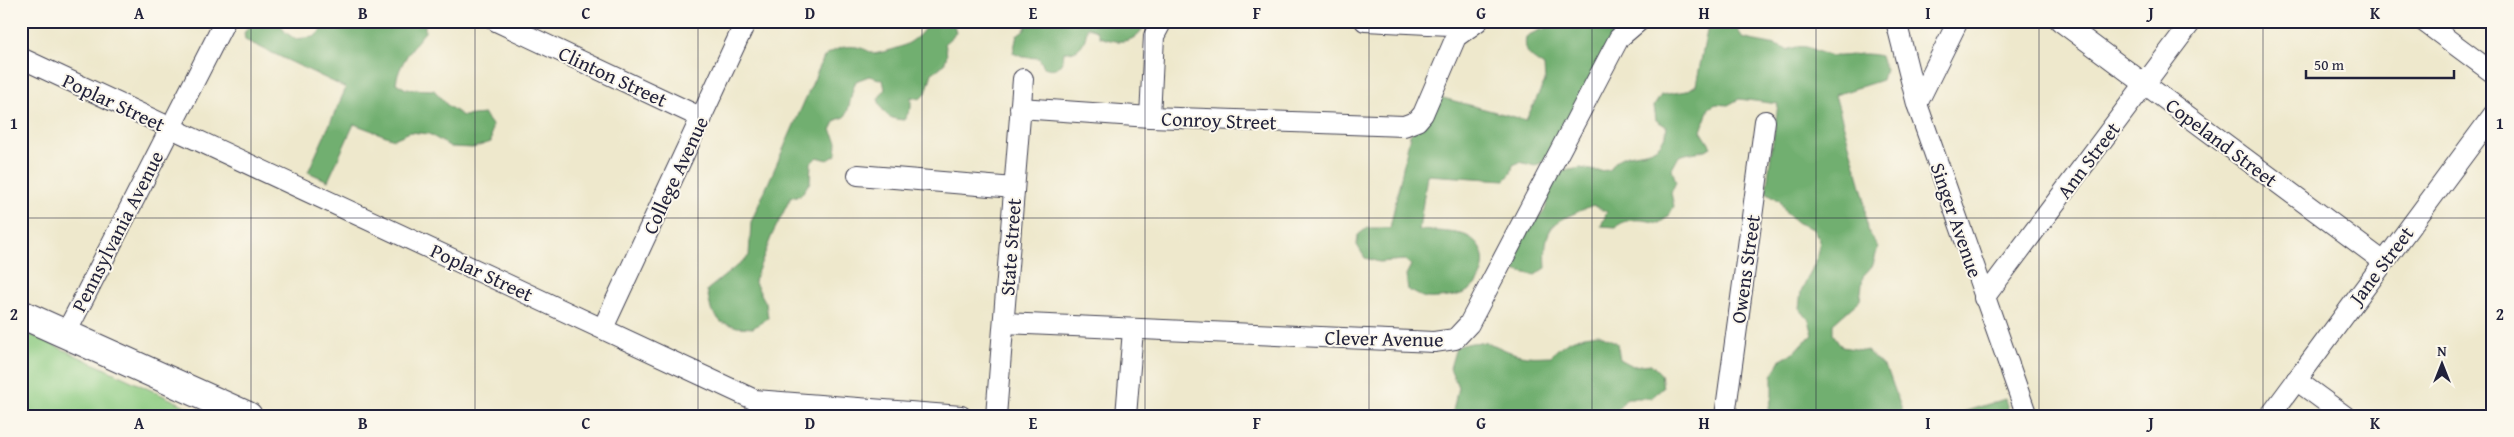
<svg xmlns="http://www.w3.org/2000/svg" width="2514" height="437" font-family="'Gentium Book Plus',serif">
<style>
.green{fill:#8ccb81;stroke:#57765e}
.forest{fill:#71af6f;stroke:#4a6855}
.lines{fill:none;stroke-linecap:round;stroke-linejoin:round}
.street-casing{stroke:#414051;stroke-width:22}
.secondary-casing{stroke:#414051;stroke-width:30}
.street{stroke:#fff;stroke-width:20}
.secondary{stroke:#fff;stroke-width:28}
.grid{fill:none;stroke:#22223b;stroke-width:1;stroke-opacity:0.55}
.labels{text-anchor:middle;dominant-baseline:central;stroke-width:4;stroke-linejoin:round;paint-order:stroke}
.street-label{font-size:20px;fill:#22223b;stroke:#fbf7ec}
.neatline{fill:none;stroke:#22223b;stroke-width:2}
.grid-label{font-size:16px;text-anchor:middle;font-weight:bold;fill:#22223b}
</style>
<rect width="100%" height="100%" fill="#fbf7ec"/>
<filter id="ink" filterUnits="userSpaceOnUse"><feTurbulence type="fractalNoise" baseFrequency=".02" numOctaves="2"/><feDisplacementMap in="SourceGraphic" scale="10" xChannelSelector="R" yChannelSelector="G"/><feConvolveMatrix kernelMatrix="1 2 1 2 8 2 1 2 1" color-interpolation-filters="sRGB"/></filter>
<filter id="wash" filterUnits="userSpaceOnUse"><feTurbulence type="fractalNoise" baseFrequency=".0096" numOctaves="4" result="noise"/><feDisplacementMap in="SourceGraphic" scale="20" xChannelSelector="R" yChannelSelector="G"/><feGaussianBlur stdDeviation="1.12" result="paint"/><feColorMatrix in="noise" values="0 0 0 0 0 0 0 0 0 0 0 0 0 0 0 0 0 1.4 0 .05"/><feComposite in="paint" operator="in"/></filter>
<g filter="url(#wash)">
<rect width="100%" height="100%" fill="#eee8cc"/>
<polygon class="green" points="21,330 207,416 21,416"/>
<g class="forest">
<path d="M248 21H283L281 25 285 32 295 39 314 37 330 22 425 21V32C414 44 398 66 396 83L406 89 434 90 448 106 463 116 484 114 492 125 491 142 473 148 451 147 429 134 410 132 394 139 354 124 328 181 308 172 346 88 245 40 244 33 249 26Z"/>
<path d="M930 21H953L956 33 945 43C949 59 946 65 932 73L926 93 920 99 911 97V108L904 120C888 119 883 114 878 99L885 89 883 80 869 76 856 81C850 94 851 105 845 117L836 120 831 130 837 142 836 155 828 160 817 157 811 163 810 182 801 195 791 197 772 235 754 281 766 303 768 318 753 328 737 327 721 322 711 310 707 290 749 256 751 222 824 57C841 44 856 43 874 54 901 48 915 45 930 21Z"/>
<path d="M1025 21H1142L1145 23C1137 44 1119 44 1100 37L1097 31 1087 27C1086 43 1080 53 1064 52 1063 65 1058 72 1044 67L1039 58 1022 57 1013 53 1017 35 1026 28Z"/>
<path d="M1567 21H1635L1550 158 1535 166 1520 162 1513 165 1511 173 1505 180 1427 175 1419 230C1431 231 1460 231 1469 237 1489 248 1487 275 1471 289 1461 297 1438 299 1426 298 1420 297 1414 292 1408 290L1406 275 1411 265 1405 260 1379 262 1365 258 1357 245 1358 235 1367 228H1390L1410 135 1439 97 1526 120 1545 81 1544 66C1532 58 1523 54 1526 37 1539 28 1553 28 1567 21Z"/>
<path d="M1709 21H1737L1735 26 1743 38C1759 43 1773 42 1787 50 1811 40 1816 55 1833 56 1852 57 1859 51 1881 56L1885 69 1882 80 1835 95 1864 197 1867 230 1878 247 1873 265 1863 276 1860 300 1833 324V334L1842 347 1867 351 1888 371 1904 416H1767L1772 396V376L1779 361 1795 352 1804 342 1813 335 1809 320 1799 308 1801 291 1816 261 1820 240 1813 229 1798 223 1787 214 1780 201 1766 192 1778 104 1739 99 1728 105 1716 104 1709 108 1701 131 1711 147C1702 153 1689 152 1679 156L1672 169 1676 182 1671 193 1674 206 1668 217 1659 223C1645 220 1628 216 1616 227L1601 226 1607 212 1593 205C1554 223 1543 221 1546 268L1535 275 1507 269 1527 224C1553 212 1543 206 1550 186 1551 181 1556 176 1558 172L1581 168 1596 171 1610 170C1612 167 1614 163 1617 160 1633 148 1662 161 1667 127L1656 120 1654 106 1661 95 1687 91 1696 85Z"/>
<path d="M1599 334 1617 343 1620 359 1633 366 1651 364 1661 374 1663 388 1651 398H1627L1618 409V416H1452L1458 387 1450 368 1456 347C1495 334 1495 352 1527 356 1535 357 1543 356 1551 356 1565 340 1578 336 1599 334Z"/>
<polygon points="2005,399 2010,416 1950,416"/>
</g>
</g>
<g filter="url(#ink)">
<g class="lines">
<defs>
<g id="street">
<polyline points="496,21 702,118"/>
<polyline points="1365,21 1471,26"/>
<polyline points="1896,21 1917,104 2027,416"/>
<polyline points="2060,21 2384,262"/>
<polyline points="2423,21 2493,73"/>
<polyline points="21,58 755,400 961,416"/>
<polyline points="1917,104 1958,21"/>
<polyline points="1020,108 1150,117 1404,126 1417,121 1423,114 1456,37 1478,21"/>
<polyline points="1150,117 1154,36 1162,21"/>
<polyline points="858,175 1014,188"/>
<polyline points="1984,298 2192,21"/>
<polyline points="1004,323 1434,342 1455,339 1469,324 1619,38 1639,21"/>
<polyline points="603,328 746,21"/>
<polyline points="65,335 225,21"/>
<polyline points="2296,380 2345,416"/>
<polyline points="996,416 1023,79"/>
<polyline points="1126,416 1133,330"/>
<polyline points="1725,416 1765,121"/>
<polyline points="2270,416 2493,115"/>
</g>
<polyline id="secondary" points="21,314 248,416"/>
</defs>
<use href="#street" class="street-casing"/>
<use href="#secondary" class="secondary-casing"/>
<use href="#street" class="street"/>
<use href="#secondary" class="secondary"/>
</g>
</g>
<path class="grid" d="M251 21V416M475 21V416M698 21V416M922 21V416M1145 21V416M1369 21V416M1592 21V416M1816 21V416M2039 21V416M2263 21V416M21 218H2493"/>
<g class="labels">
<g class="street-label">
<text transform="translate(613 76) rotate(25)">Clinton Street</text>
<text transform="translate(114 102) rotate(25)">Poplar Street</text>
<text transform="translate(1219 120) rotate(2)">Conroy Street</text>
<text transform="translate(2222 142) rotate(37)">Copeland Street</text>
<text transform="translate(2088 160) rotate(-53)">Ann Street</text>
<text transform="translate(675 175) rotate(-65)">College Avenue</text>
<text transform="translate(1957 220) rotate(71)">Singer Avenue</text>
<text transform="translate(117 231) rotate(-63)">Pennsylvania Avenue</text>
<text transform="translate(1010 247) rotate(-86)">State Street</text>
<text transform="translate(2381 265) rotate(-53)">Jane Street</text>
<text transform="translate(1745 269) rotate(-82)">Owens Street</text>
<text transform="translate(482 272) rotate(25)">Poplar Street</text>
<text transform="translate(1384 338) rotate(1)">Clever Avenue</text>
</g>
</g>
<rect width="2514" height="437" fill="none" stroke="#fbf7ec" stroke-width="55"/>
<g transform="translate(2442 364)" stroke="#fbf7ec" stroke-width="4" paint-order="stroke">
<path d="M0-4L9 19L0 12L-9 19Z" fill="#22223b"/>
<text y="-8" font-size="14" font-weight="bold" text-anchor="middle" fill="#22223b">N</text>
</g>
<path d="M2306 70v8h148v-8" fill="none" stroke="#22223b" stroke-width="2.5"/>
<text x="2314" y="70" font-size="15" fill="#22223b" stroke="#fbf7ec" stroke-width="4" paint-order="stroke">50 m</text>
<rect x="28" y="28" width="2458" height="382" class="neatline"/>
<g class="grid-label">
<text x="139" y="19">A</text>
<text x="363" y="19">B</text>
<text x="586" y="19">C</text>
<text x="810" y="19">D</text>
<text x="1033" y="19">E</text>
<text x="1257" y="19">F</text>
<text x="1481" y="19">G</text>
<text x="1704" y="19">H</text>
<text x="1928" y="19">I</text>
<text x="2151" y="19">J</text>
<text x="2375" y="19">K</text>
<text x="14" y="129">1</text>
<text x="2500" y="129">1</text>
<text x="14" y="320">2</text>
<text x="2500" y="320">2</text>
<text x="139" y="429">A</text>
<text x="363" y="429">B</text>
<text x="586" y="429">C</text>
<text x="810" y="429">D</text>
<text x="1033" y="429">E</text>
<text x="1257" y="429">F</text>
<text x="1481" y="429">G</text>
<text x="1704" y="429">H</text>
<text x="1928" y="429">I</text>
<text x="2151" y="429">J</text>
<text x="2375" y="429">K</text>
</g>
</svg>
